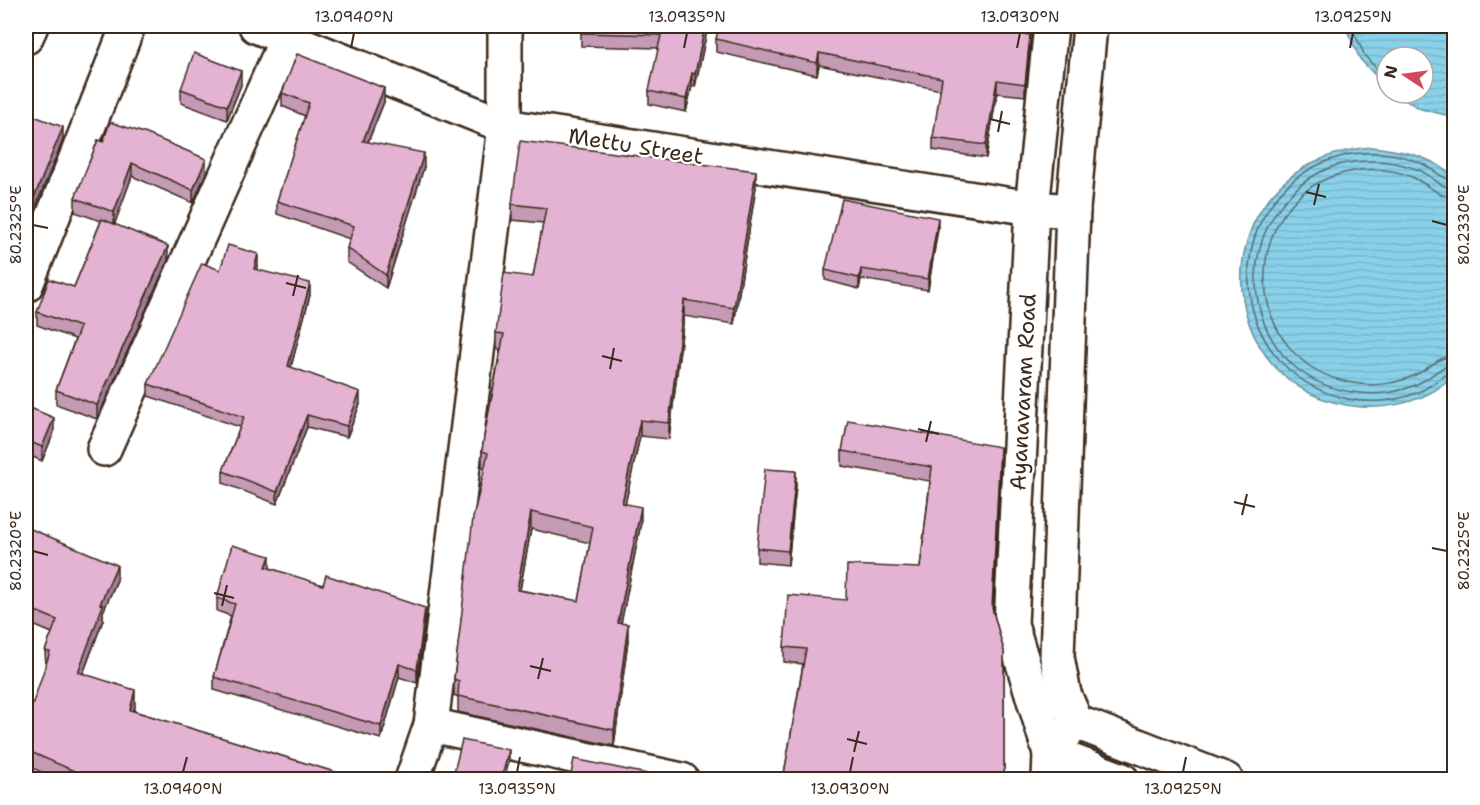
<svg xmlns="http://www.w3.org/2000/svg" width="1480" height="805" font-family="'Shantell Sans',sans-serif">
<style>
.water{fill:url(#water-rules);stroke:#6a8e98;stroke-width:1.5}
.lines{fill:none;stroke-linecap:round;stroke-linejoin:round}
.shore{stroke:#5a6d70;stroke-width:1.5}
.minor-casing{stroke:#3b2a1e;stroke-width:38}
.tertiary-casing{stroke:#3b2a1e;stroke-width:38}
.minor{stroke:#fff;stroke-width:33}
.tertiary{stroke:#fff;stroke-width:33}
.wall{fill:#c49ab5;stroke:#3b2a1e;stroke-width:1.5;fill-rule:evenodd}
.shaded-wall{fill:#a07d94;stroke:#3b2a1e;stroke-width:1.5}
.building{fill:#e4b3d3;stroke:#3b2a1e;stroke-width:1.5;fill-rule:evenodd}
.ticks{fill:none;stroke:#3b2a1e;stroke-width:2}
.labels{text-anchor:middle;dominant-baseline:central;stroke-width:4.5;stroke-linejoin:round;paint-order:stroke}
.street-label{font-size:22px;fill:#3b2a1e;stroke:#fff}
.neatline{fill:none;stroke:#3b2a1e;stroke-width:2}
.ticks-label{font-size:15px;text-anchor:middle;fill:#3b2a1e}
</style>
<defs>
<pattern id="water-rules" width="6" height="5" patternUnits="userSpaceOnUse" patternTransform="scale(1.5)"><rect width="6" height="5" fill="#89d1ea"/><path d="M0 2.5h6" fill="none" stroke="#77b4c8"/></pattern>
</defs>
<rect width="100%" height="100%" fill="#fff"/>
<filter id="ink" filterUnits="userSpaceOnUse"><feTurbulence type="fractalNoise" baseFrequency=".0167" numOctaves="2"/><feDisplacementMap in="SourceGraphic" scale="12" xChannelSelector="R" yChannelSelector="G"/><feConvolveMatrix kernelMatrix="1 2 1 2 8 2 1 2 1" color-interpolation-filters="sRGB"/></filter>
<g filter="url(#ink)">
<g class="water">
<polygon points="1345,26 1454,26 1454,117 1421,109 1393,93 1423,93 1423,57 1387,57 1387,88 1360,59"/>
<path d="M1371 147C1401 150 1432 156 1454 177V376C1430 399 1395 409 1362 407 1203 394 1197 163 1371 147Z"/>
</g>
<g class="lines">
<g class="shore">
<polyline points="1351,26 1365,56 1387,80"/>
<path d="M1454 181C1444 180 1433 169 1423 164 1400 153 1368 149 1343 156 1215 189 1218 371 1348 399 1372 404 1401 401 1423 390 1433 385 1444 373 1454 372"/>
<path d="M1454 189C1441 188 1431 175 1419 170 1397 161 1371 159 1347 163 1327 166 1307 178 1292 193 1225 258 1255 379 1352 392 1376 396 1402 393 1423 381 1433 375 1443 365 1454 364"/>
<path d="M1454 198C1441 197 1430 187 1418 180 1398 169 1370 167 1348 172 1235 196 1238 364 1353 383 1374 387 1399 384 1419 373 1430 367 1441 356 1454 355"/>
</g>
<defs>
<g id="minor">
<polyline points="256,26 505,126 1032,208 1073,211"/>
<polyline points="26,37 31,26"/>
<polyline points="26,285 128,26"/>
<polyline points="104,449 287,38"/>
<polyline points="431,725 682,780"/>
<polyline points="412,780 431,725 505,126 505,26"/>
<polyline points="1049,780 1050,753 1076,722"/>
</g>
<g id="tertiary">
<polyline points="1051,26 1032,208 1011,624 1050,753 1122,780"/>
<polyline points="1090,26 1073,209 1057,657 1064,694 1076,722 1226,780"/>
</g>
</defs>
<use href="#minor" class="minor-casing"/>
<use href="#tertiary" class="tertiary-casing"/>
<use href="#minor" class="minor"/>
<use href="#tertiary" class="tertiary"/>
</g>
<g class="wall">
<polygon points="581,26 708,26 695,87 692,86 686,112 649,104 649,91 659,48 581,46"/>
<polygon points="716,39 1030,47 1025,96 997,93 986,158 933,150 933,138 941,90 819,65 817,75 716,52"/>
<polygon points="241,85 227,120 181,103 181,89"/>
<polygon points="282,93 384,102 368,142 424,167 386,288 347,262 347,248 350,239 277,214 277,201 305,116 282,106"/>
<polygon points="98,140 206,173 193,203 132,176 114,224 168,260 97,419 56,404 56,390 75,339 37,325 37,312 74,287 101,221 75,212 75,198"/>
<path d="M756 187 734 324 684 316 669 439 640 436 625 504 641 523 621 623 628 640 614 746 458 712V697L454 695V679L485 468 482 467V451L500 350 496 349V333L533 277 543 223 512 220V204ZM531 529 590 543 579 601 520 590Z"/>
<polygon points="938,228 928,290 861,279 859,289 825,280 825,270"/>
<polygon points="258,266 257,270 310,295 291,367 360,404 347,437 307,427 277,504 223,483 223,471 240,427 148,396 148,384 220,270"/>
<polygon points="26,406 54,432 42,461 26,454"/>
<polygon points="842,451 1000,461 993,611 1004,651 1004,780 783,780 803,664 784,662 784,647 846,600 920,568 930,481 842,466"/>
<polygon points="796,485 788,565 757,562 757,548"/>
<polygon points="26,527 117,580 103,612 103,620 83,674 135,706 134,711 361,780 59,780 26,765 26,710 30,712 46,666 45,651 52,633 26,622"/>
<polygon points="270,568 425,622 417,683 399,677 381,739 214,690 214,677 231,616 217,611 217,598"/>
</g>
<g class="shaded-wall">
<polygon points="705,26 708,26 695,87 695,74"/>
<polygon points="1030,35 1030,47 1025,96 1025,84"/>
<polygon points="819,53 819,65 817,75 817,63"/>
<polygon points="241,71 241,85 227,120 227,106"/>
<polygon points="692,73 692,86 686,112 686,99"/>
<polygon points="997,80 997,93 986,158 986,145"/>
<polygon points="384,88 384,102 363,154 363,141"/>
<polygon points="63,127 63,140 26,230 26,217"/>
<polygon points="424,153 424,167 386,288 386,275"/>
<polygon points="206,159 206,173 193,203 193,190"/>
<polygon points="132,163 132,176 114,226 114,212"/>
<polygon points="756,171 756,187 734,324 734,308"/>
<polygon points="938,218 938,228 928,290 928,279"/>
<polygon points="168,246 168,260 97,419 97,405"/>
<polygon points="258,254 258,266 254,281 254,269"/>
<polygon points="861,269 861,279 859,289 859,278"/>
<polygon points="310,283 310,295 288,378 288,366"/>
<polygon points="684,300 684,316 669,439 669,423"/>
<polygon points="360,392 360,404 347,437 347,426"/>
<polygon points="307,415 307,427 277,504 277,492"/>
<polygon points="54,418 54,432 42,461 42,447"/>
<polygon points="640,420 640,436 622,519 622,503"/>
<polygon points="1000,447 1000,461 992,623 992,608"/>
<polygon points="796,471 796,485 788,565 788,551"/>
<polygon points="641,507 641,523 618,639 618,623"/>
<polygon points="531,512 531,529 517,606 517,590"/>
<polygon points="270,556 270,569 266,567"/>
<polygon points="117,565 117,580 103,612 103,620 78,687 78,672 100,604"/>
<polygon points="425,608 425,622 417,683 417,670"/>
<polygon points="628,624 628,640 614,746 614,730"/>
<polygon points="399,664 399,677 381,739 381,726"/>
<polygon points="135,690 135,706 130,725 130,710"/>
<polygon points="509,750 509,761 504,780 501,780"/>
</g>
<g class="building">
<polygon points="581,26 705,26 695,74 692,73 686,99 649,91 661,35 581,33"/>
<polygon points="719,26 963,26 1030,35 1025,84 997,80 986,145 933,138 942,78 819,53 817,63 716,39"/>
<polygon points="194,53 241,71 227,106 181,89"/>
<polygon points="297,54 384,88 363,141 424,153 386,275 347,248 354,226 277,201 309,103 282,93"/>
<polygon points="26,113 63,127 26,217"/>
<polygon points="110,122 147,134 206,159 193,190 132,163 114,212 75,198 98,140 103,142"/>
<path d="M520 141 756 171 734 308 684 300 669 423 640 420 622 503 641 507 618 623 628 624 614 730 458 696 459 681 454 679 473 518 488 453 482 451 484 437 504 334 496 333 504 273 533 277 546 208 512 204ZM531 512 593 527 579 601 517 590Z"/>
<polygon points="842,199 938,218 928,279 861,269 859,278 825,270"/>
<polygon points="102,219 168,246 97,405 56,390 80,327 37,312 49,279 74,287"/>
<polygon points="228,245 258,254 254,269 310,283 288,366 360,392 347,426 307,415 277,492 223,471 244,417 148,384 202,263 220,270"/>
<polygon points="26,406 54,418 42,447 26,440"/>
<polygon points="848,420 1000,447 992,608 1004,651 1004,773 1003,780 783,780 806,649 784,647 788,595 846,600 847,565 920,568 932,467 842,451"/>
<polygon points="765,469 796,471 788,551 757,548"/>
<polygon points="26,527 117,565 100,604 103,605 78,672 135,690 130,710 361,780 95,780 26,750 26,710 30,712 50,652 45,651 57,620 26,607"/>
<polygon points="232,545 270,556 266,567 323,585 326,575 425,608 417,670 399,664 381,726 214,677 235,604 217,598"/>
<polygon points="462,740 509,750 501,780 452,780"/>
<polygon points="574,759 677,780 570,780"/>
</g>
</g>
<path class="ticks" d="M351 48 354 33M684 48 687 33M1017 48 1020 33M1350 48 1353 33M990 119 1010 124M998 132 1002 111M1306 192 1326 197M1314 205 1319 184M1432 221 1447 225M33 225 48 228M286 283 306 288M293 296 298 275M602 356 622 361M610 369 614 348M918 429 939 434M926 442 931 421M1234 502 1255 507M1242 515 1247 494M1432 548 1447 551M33 551 48 555M214 593 234 598M222 606 227 585M530 666 551 671M538 679 543 658M847 739 867 744M854 752 859 731M183 772 187 757M517 772 520 757M850 772 853 757M1183 772 1186 757"/>
<g class="labels">
<g class="street-label">
<text transform="translate(636 146) rotate(9)">Mettu Street</text>
<text transform="translate(1023 392) rotate(-87)">Ayanavaram Road</text>
</g>
</g>
<rect width="1480" height="805" fill="none" stroke="#fff" stroke-width="66"/>
<g transform="translate(1405 75) rotate(283)"><circle r="28" fill="#ffffff" stroke="#b1aaa5" stroke-width="1.5"/>
<path d="M0-4.5L10 22L0 15L-10 22Z" fill="#d1495b"/>
<text y="-9" font-size="16" font-weight="bold" text-anchor="middle" fill="#3b2a1e">N</text>
</g>
<rect x="33" y="33" width="1414" height="739" class="neatline"/>
<g class="ticks-label">
<text x="354" y="22">13.0940°N</text>
<text x="687" y="22">13.0935°N</text>
<text x="1020" y="22">13.0930°N</text>
<text x="1353" y="22">13.0925°N</text>
<text transform="translate(1464 225) rotate(-90)" y="5">80.2330°E</text>
<text transform="translate(16 225) rotate(-90)" y="5">80.2325°E</text>
<text transform="translate(1464 551) rotate(-90)" y="5">80.2325°E</text>
<text transform="translate(16 551) rotate(-90)" y="5">80.2320°E</text>
<text x="183" y="794">13.0940°N</text>
<text x="517" y="794">13.0935°N</text>
<text x="850" y="794">13.0930°N</text>
<text x="1183" y="794">13.0925°N</text>
</g>
</svg>
